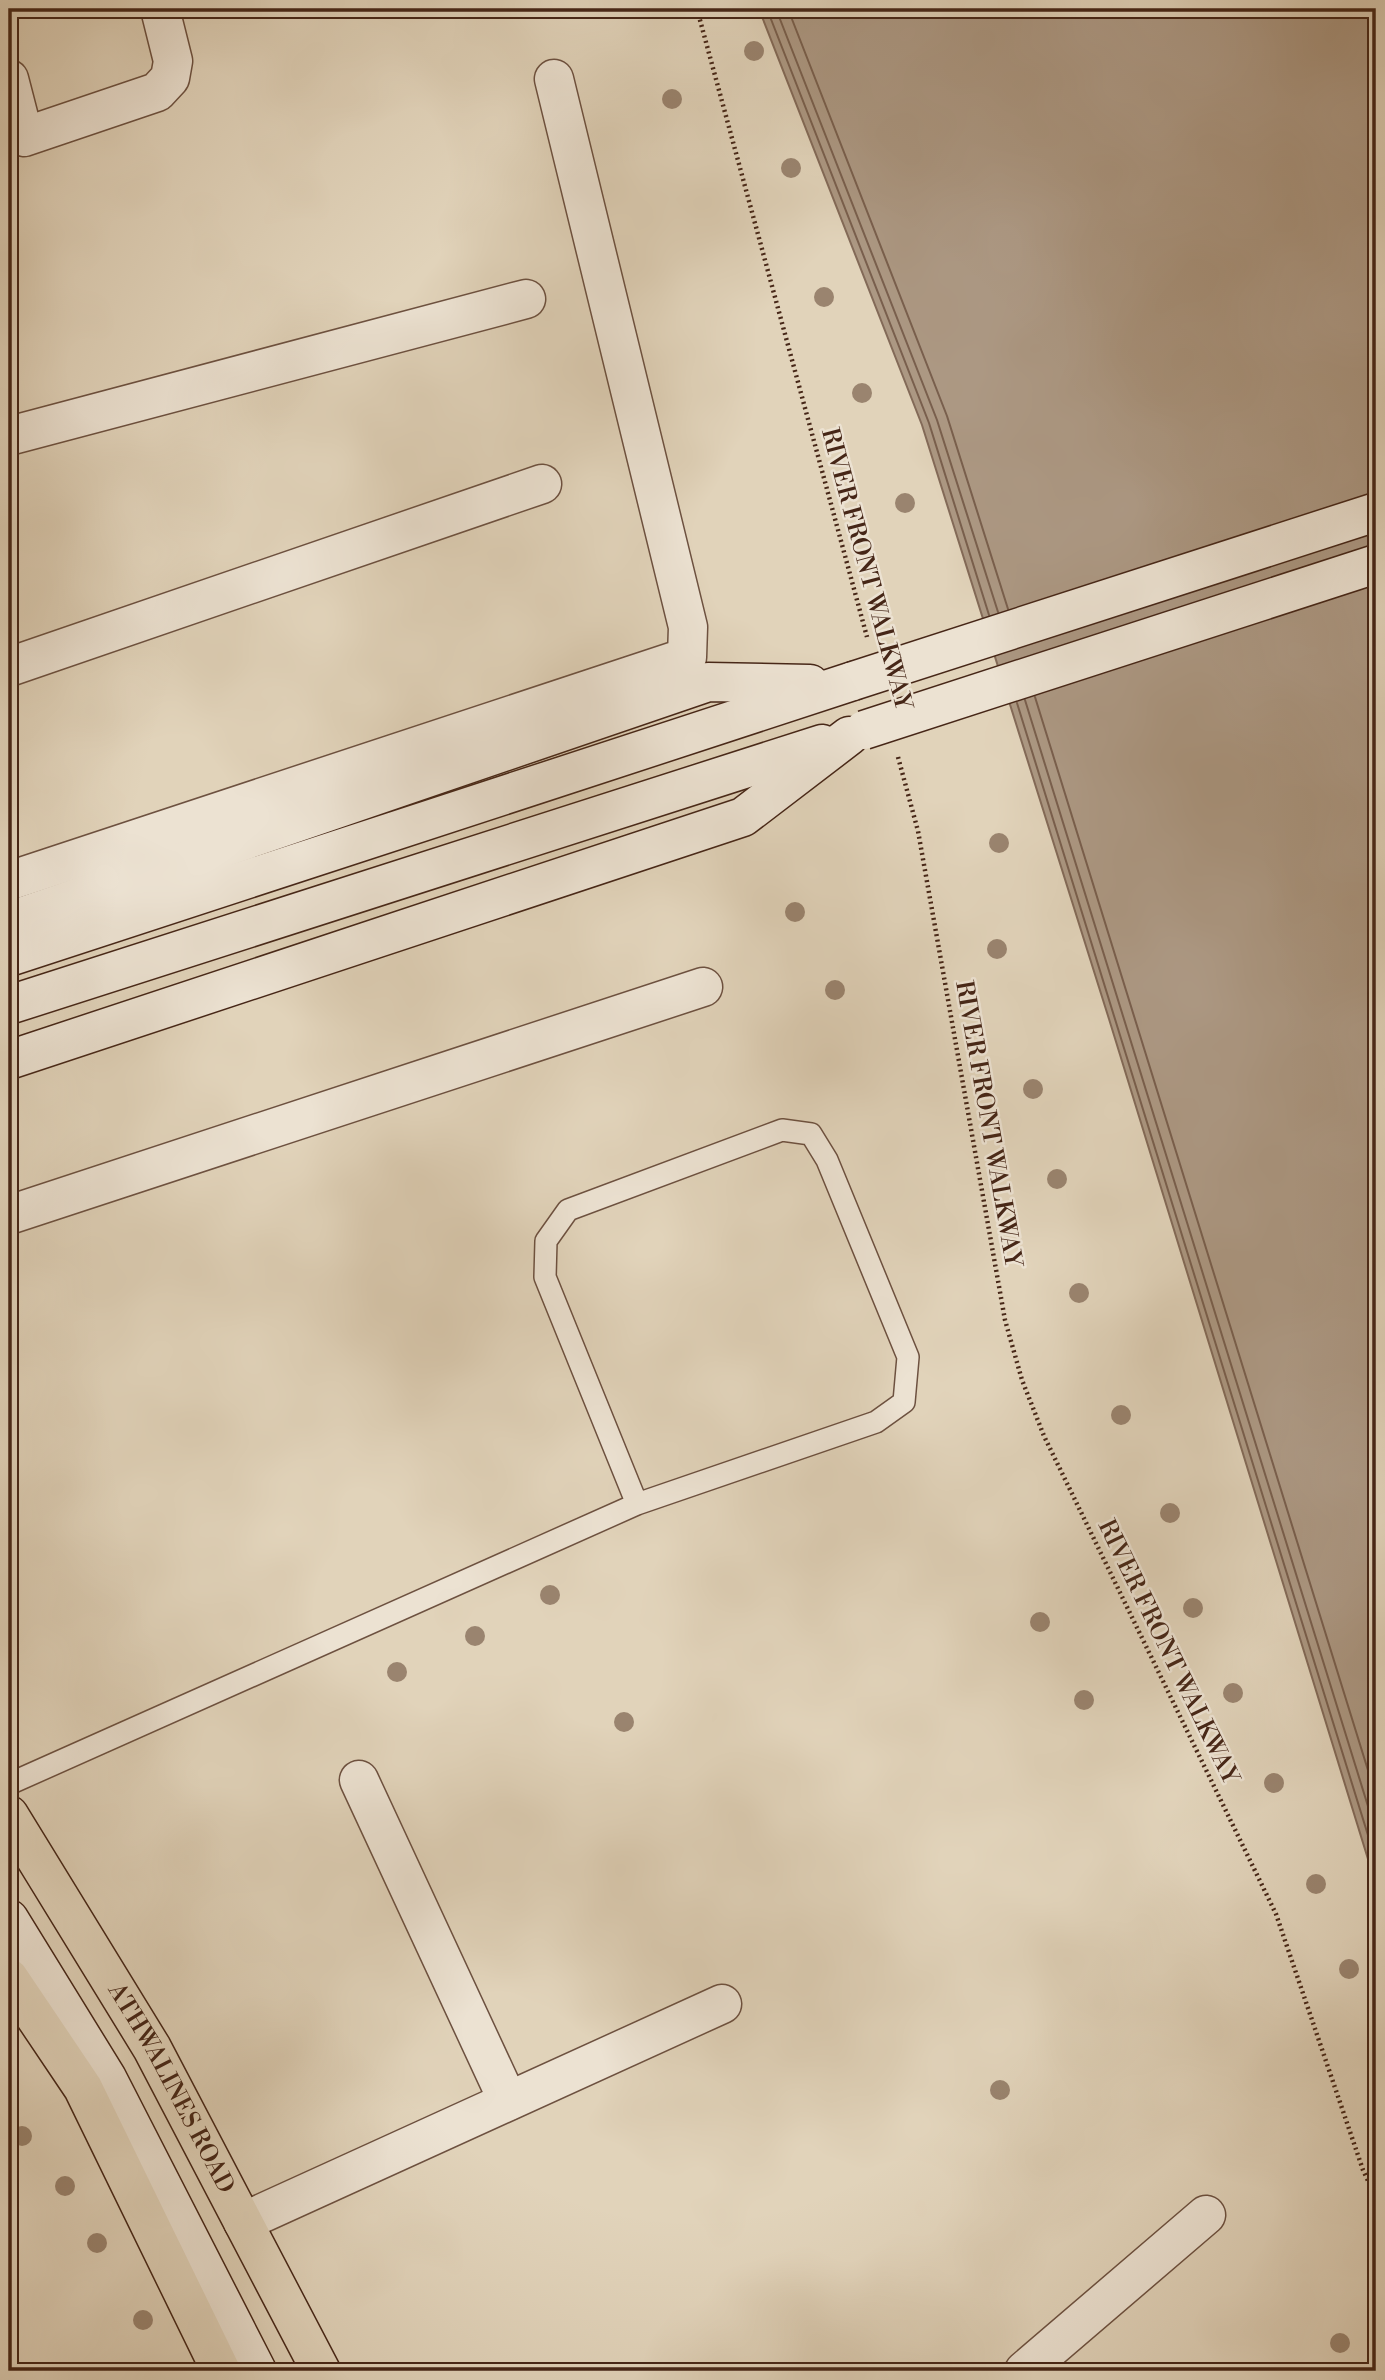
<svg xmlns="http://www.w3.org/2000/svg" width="1385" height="2380" font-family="'Libre Bodoni',serif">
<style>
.water{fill:#ac9883;stroke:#836a58;stroke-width:2}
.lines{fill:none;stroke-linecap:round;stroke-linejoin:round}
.shore{stroke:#795f4d;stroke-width:2}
.service-casing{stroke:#6d5140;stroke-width:24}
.minor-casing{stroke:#6d5140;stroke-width:41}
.secondary-casing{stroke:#462617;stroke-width:41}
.primary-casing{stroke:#462617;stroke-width:41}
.path{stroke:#462617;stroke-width:4.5;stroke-dasharray:2 3.5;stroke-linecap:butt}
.service{stroke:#ece2d2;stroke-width:21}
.minor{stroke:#ece2d2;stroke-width:38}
.secondary{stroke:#ece2d2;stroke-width:38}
.primary{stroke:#e1d3ba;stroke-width:38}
.secondary-bridge-casing{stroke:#462617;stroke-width:41;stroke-linecap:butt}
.secondary-bridge{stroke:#ece2d2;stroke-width:38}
.tree{fill:#9a846f}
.labels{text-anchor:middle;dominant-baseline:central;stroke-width:5;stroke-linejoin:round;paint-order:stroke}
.street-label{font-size:24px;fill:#462617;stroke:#ece2d2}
</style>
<rect width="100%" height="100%" fill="#e1d3ba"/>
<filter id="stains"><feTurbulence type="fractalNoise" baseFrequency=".00286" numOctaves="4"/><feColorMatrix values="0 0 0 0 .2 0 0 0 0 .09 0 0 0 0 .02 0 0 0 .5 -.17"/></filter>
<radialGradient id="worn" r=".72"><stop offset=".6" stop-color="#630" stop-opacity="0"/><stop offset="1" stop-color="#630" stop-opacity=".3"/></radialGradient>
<polygon class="water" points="759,9 1376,9 1376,1885 1109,1019 922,425"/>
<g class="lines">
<g class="shore">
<polyline points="767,9 929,423 989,615"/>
<polyline points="776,9 937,420 998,612"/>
<polyline points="788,9 947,416 1008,609"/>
<polyline points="1035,697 1376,1796"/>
<polyline points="1025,700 1376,1832"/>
<polyline points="1017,703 1376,1861"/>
</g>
<defs>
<polyline id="service" points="9,1784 637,1504 876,1422 904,1402 908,1357 827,1160 811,1134 782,1130 568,1210 546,1241 545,1277 637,1504"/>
<g id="minor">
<polyline points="9,79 24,137 157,92 170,78 173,61 160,9"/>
<polyline points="9,436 526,299"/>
<polyline points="9,667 542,484"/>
<polyline points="9,881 687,657 688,627 554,79"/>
<polyline points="9,1215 703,987"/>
<polyline points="359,1780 508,2101"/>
<polyline points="243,2222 722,2004"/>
<polyline points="1024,2371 1206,2215"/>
</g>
<g id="secondary">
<polyline points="9,921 708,682 810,684"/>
<polyline points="9,957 853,681"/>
<polyline points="9,1005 822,744"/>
<polyline points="9,1060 743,817 849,736"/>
<polyline points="9,1919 107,2078 257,2371"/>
</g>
<g id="primary">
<path id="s1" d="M9 1815 152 2048 321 2371"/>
<polyline points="9,1978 83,2088 221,2371"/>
</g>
</defs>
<use href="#service" class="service-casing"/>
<use href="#minor" class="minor-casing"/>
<use href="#secondary" class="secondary-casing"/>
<use href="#primary" class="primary-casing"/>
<g class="path">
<polyline points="697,9 867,637"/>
<polyline points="898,757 918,831 1005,1320 1022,1380 1044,1436 1276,1914 1363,2170 1376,2198"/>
</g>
<use href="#service" class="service"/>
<use href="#minor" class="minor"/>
<use href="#secondary" class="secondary"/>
<use href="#primary" class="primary"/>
<defs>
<g id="secondary-bridge">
<polyline points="853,681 1376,512"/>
<polyline points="864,730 1376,564"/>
</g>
</defs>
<use href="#secondary-bridge" class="secondary-bridge-casing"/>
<use href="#secondary-bridge" class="secondary-bridge"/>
</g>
<g class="tree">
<circle cx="754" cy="51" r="10"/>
<circle cx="672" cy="99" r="10"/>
<circle cx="791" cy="168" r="10"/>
<circle cx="824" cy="297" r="10"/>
<circle cx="862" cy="393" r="10"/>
<circle cx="905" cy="503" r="10"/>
<circle cx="999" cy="843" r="10"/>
<circle cx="795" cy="912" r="10"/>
<circle cx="997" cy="949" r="10"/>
<circle cx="835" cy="990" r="10"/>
<circle cx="1033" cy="1089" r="10"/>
<circle cx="1057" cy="1179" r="10"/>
<circle cx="1079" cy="1293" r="10"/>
<circle cx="1121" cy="1415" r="10"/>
<circle cx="1170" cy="1513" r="10"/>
<circle cx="550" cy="1595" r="10"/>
<circle cx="1193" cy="1608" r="10"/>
<circle cx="1040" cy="1622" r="10"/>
<circle cx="475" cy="1636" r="10"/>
<circle cx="397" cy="1672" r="10"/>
<circle cx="1233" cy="1693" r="10"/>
<circle cx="1084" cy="1700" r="10"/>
<circle cx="624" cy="1722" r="10"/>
<circle cx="1274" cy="1783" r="10"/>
<circle cx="1316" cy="1884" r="10"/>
<circle cx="1349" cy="1969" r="10"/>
<circle cx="1000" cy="2090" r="10"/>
<circle cx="22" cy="2136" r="10"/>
<circle cx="65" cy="2186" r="10"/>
<circle cx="97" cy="2243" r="10"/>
<circle cx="143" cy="2320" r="10"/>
<circle cx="1340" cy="2343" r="10"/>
</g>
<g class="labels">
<g class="street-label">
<text transform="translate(866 569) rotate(75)">RIVER FRONT WALKWAY</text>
<text transform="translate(988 1124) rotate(80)">RIVER FRONT WALKWAY</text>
<text transform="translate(1168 1652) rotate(64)">RIVER FRONT WALKWAY</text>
<text stroke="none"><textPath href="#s1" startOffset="318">ATHWALINES ROAD</textPath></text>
</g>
</g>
<rect width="1385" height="2380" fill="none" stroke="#e1d3ba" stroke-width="35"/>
<rect x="10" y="10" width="1364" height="2359" fill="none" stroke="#462617" stroke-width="3.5"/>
<rect x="18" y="18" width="1350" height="2345" fill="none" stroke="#462617" stroke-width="2"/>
<rect width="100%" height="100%" filter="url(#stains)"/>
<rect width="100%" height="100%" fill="url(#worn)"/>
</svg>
